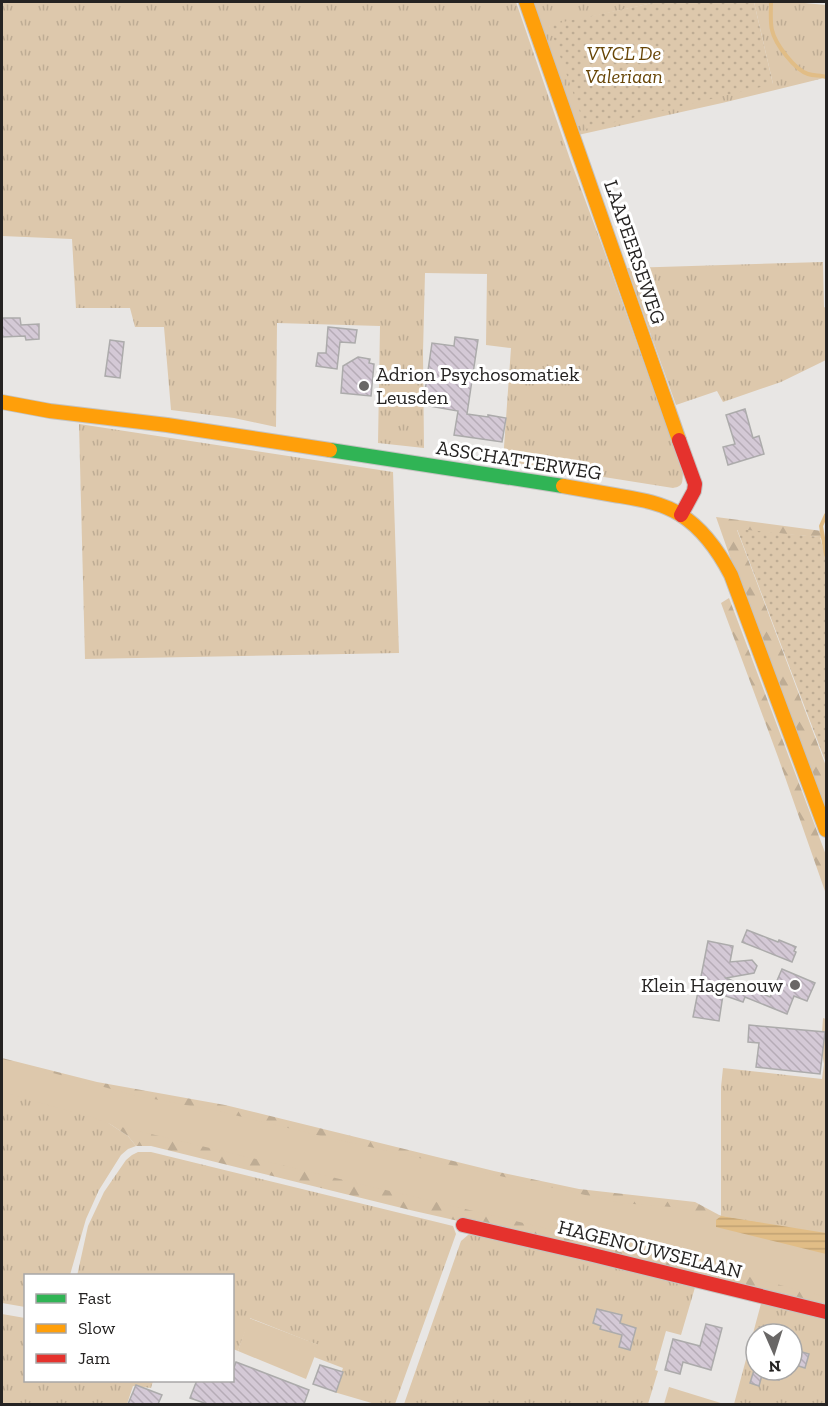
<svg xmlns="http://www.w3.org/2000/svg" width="828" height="1406" font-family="'Zilla Slab',serif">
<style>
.grass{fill:url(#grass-tufts);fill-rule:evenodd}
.forest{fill:url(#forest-firs)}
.park{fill:#ddc8ac}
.garden{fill:url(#garden-dots)}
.water{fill:url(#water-rules)}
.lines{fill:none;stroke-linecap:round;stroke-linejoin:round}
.stream{stroke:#e1bd86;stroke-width:4}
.building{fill:url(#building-back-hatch);stroke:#acabab;stroke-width:1.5}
.fast-casing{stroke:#c4c3c1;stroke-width:16}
.slow-casing{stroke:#c4c3c1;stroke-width:16}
.jam-casing{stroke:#c4c3c1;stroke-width:16}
.fast{stroke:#30b455;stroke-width:14}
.slow{stroke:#ff9f0a;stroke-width:14}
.jam{stroke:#e5322d;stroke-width:14}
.poi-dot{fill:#696766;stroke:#fff;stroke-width:2}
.labels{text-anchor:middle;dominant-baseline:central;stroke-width:6;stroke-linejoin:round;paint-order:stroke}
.park-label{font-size:20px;font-style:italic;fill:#674506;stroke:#fff}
.street-label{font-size:20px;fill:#252322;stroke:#fff}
.poi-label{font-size:20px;fill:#252322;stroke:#fff;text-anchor:start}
</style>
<defs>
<pattern id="grass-tufts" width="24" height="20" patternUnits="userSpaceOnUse" patternTransform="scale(1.5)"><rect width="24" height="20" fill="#ddc8ac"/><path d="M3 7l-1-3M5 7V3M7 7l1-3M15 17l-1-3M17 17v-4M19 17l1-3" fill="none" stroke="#beac94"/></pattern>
<pattern id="forest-firs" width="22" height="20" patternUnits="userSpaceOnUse" patternTransform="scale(1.5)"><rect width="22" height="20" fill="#ddc8ac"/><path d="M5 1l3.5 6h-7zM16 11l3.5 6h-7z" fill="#beac94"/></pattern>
<pattern id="garden-dots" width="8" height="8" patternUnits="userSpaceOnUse" patternTransform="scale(1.5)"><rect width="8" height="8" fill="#ddc8ac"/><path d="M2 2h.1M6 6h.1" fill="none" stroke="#beac94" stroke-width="1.8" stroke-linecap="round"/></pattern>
<pattern id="water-rules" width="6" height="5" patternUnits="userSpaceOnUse" patternTransform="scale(1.5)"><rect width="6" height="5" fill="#e1bd86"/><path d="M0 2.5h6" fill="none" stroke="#c1a273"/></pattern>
<pattern id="building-back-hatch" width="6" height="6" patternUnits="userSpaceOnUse" patternTransform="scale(1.5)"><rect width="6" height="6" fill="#d4c9d6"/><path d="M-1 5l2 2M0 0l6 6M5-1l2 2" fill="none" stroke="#b6acb7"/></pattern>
</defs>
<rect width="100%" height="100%" fill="#e8e6e4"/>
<g class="grass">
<path d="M2 2H516L571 162 603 248 683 473C682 482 684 486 673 488L503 461 511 348 486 345 487 274 425 273 423 352 424 448 378 443 380 326 277 323 276 427 234 418 171 410 164 327H135L130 308H76L72 239 2 236Z"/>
<polygon points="533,2 657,2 549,26 773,84 754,2 794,2 826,5 826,79 824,78 820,79 722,103 578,135"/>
<polygon points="823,262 824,307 826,308 826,360 781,382 723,402 717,391 676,405 627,268"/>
<polygon points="79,424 393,472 399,653 85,659"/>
<polygon points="823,1018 826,1019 826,1233 721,1216 721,1087 723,1068 822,1079 824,1064 821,1048"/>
<polygon points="2,1091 104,1120 128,1136 136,1146 128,1149 121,1155 99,1190 86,1219 70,1275 26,1276 25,1307 2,1303"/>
<polygon points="138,1152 151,1152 453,1226 456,1234 395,1404 375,1404 334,1392 343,1368 314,1357 318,1345 250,1318 238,1351 233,1349 232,1276 77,1276 88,1226 104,1192 126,1160 132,1155"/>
<polygon points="475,1232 696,1284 681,1335 666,1331 655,1370 658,1371 648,1404 404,1404 461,1241 468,1235"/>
<path d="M762 1300 826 1315V1404H734ZM756 1334H792V1370H756Z"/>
<polygon points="2,1314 25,1318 26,1380 153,1381 151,1388 133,1386 127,1404 2,1404"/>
</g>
<g class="forest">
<polygon points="716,517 822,531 824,540 819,537 737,530 826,766 826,810 736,574"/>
<polygon points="729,598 826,855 826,894 778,757 721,603"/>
<polygon points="2,1058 97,1082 225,1105 494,1171 579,1189 695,1202 721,1216 826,1254 826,1309 591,1251 410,1210 151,1146 136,1146 128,1136 104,1120 2,1091"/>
</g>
<g class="park">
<polygon points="2,1059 133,1095 222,1112 325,1137 621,1203 672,1207 747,1220 826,1231 826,1297 738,1274 113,1125 94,1118 2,1092"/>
<polygon points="249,1318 319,1345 306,1379 238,1351"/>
<polygon points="669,1387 724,1404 664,1404"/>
</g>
<g class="garden">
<polygon points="657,2 754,2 773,84 586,129 549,25"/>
<polygon points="737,529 820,537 826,559 826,763"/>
</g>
<polygon class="water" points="721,1216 826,1233 826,1254 716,1227 716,1220"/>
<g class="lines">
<g class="stream">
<path d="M771 2C771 10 770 22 772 30 775 44 795 70 808 74 814 76 821 75 826 77"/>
<polyline points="826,515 821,526 826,555"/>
</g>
</g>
<g class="building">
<polygon points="2,318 20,318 21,325 39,324 39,339 26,340 25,336 2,337"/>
<polygon points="328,327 357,330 355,343 340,342 337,369 316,366 318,353 326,353"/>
<polygon points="455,337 478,340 467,414 488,417 488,415 506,418 502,442 454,435 458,411 423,405 432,343 454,346"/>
<polygon points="110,340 124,342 120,378 105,376"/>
<polygon points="358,357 370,359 369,363 374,364 371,396 341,393 343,366"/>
<polygon points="745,409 753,438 759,436 764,454 728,465 723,447 735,444 726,415"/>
<polygon points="747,930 778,942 779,940 796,947 794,951 796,952 792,962 742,942"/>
<polygon points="708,941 733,946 730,962 752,960 757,966 754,973 726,978 770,997 782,969 815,983 807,1001 794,996 787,1014 745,997 743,1002 723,995 719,1021 693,1017"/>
<polygon points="749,1025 825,1032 820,1074 756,1067 759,1043 748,1042"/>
<polygon points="597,1309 622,1315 620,1323 636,1328 630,1350 619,1347 622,1335 600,1329 601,1326 593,1323"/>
<polygon points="706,1324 722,1328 711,1370 683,1362 680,1374 665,1370 673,1339 700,1346"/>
<polygon points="792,1349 809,1354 805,1368 792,1364"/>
<polygon points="236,1362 309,1390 304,1404 207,1404 190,1398 197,1380 232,1380 232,1373"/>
<polygon points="320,1365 343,1372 336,1392 313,1384"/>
<polygon points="754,1370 782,1370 779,1380 762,1375 759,1386 750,1383"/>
<polygon points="136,1385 162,1395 158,1404 128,1404"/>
</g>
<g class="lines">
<defs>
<polyline id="fast" points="330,450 563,486"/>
<g id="slow">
<polyline points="526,2 679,440"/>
<polyline points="2,402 50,411 167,425 330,450"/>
<path d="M563 486C580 489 597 492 614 495 637 499 661 502 681 515 703 529 719 552 731 575L826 830"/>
</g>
<g id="jam">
<polyline points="679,440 695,484 694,491 681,515"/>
<polyline points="463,1225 589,1254 826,1312"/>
</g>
</defs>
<use href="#fast" class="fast-casing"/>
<use href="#slow" class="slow-casing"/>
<use href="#jam" class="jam-casing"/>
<use href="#fast" class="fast"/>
<use href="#slow" class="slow"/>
<use href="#jam" class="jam"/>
</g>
<g class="poi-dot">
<circle cx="364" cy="386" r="6"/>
<circle cx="795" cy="985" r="6"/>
</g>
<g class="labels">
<g class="park-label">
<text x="624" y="53">VVCL De<tspan x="624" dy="23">Valeriaan</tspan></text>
</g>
<g class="street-label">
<text transform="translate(635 252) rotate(71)">LAAPEERSEWEG</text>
<text transform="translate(519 460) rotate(9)">ASSCHATTERWEG</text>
<text transform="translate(650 1249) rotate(14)">HAGENOUWSELAAN</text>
</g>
<g class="poi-label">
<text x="376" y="374">Adrion Psychosomatiek<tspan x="376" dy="23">Leusden</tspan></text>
<text x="783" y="985" text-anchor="end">Klein Hagenouw</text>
</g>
</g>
<rect width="828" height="1406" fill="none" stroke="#252322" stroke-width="6"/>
<rect x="24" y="1274" width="210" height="108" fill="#ffffff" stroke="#a8a7a7" stroke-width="1.5"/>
<rect x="36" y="1294" width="30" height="9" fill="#30b455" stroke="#a8a7a7" stroke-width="1.5"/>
<text x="78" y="1304" font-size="18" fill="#252322">Fast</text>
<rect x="36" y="1324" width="30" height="9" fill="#ff9f0a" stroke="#a8a7a7" stroke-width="1.5"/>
<text x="78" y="1334" font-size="18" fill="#252322">Slow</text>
<rect x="36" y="1354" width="30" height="9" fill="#e5322d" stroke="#a8a7a7" stroke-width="1.5"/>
<text x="78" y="1364" font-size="18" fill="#252322">Jam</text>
<g transform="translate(774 1352) rotate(177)"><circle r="28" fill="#ffffff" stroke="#a8a7a7" stroke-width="1.5"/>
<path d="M0-4.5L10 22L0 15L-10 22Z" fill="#696766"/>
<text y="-9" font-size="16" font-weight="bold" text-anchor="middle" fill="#252322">N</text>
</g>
</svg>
